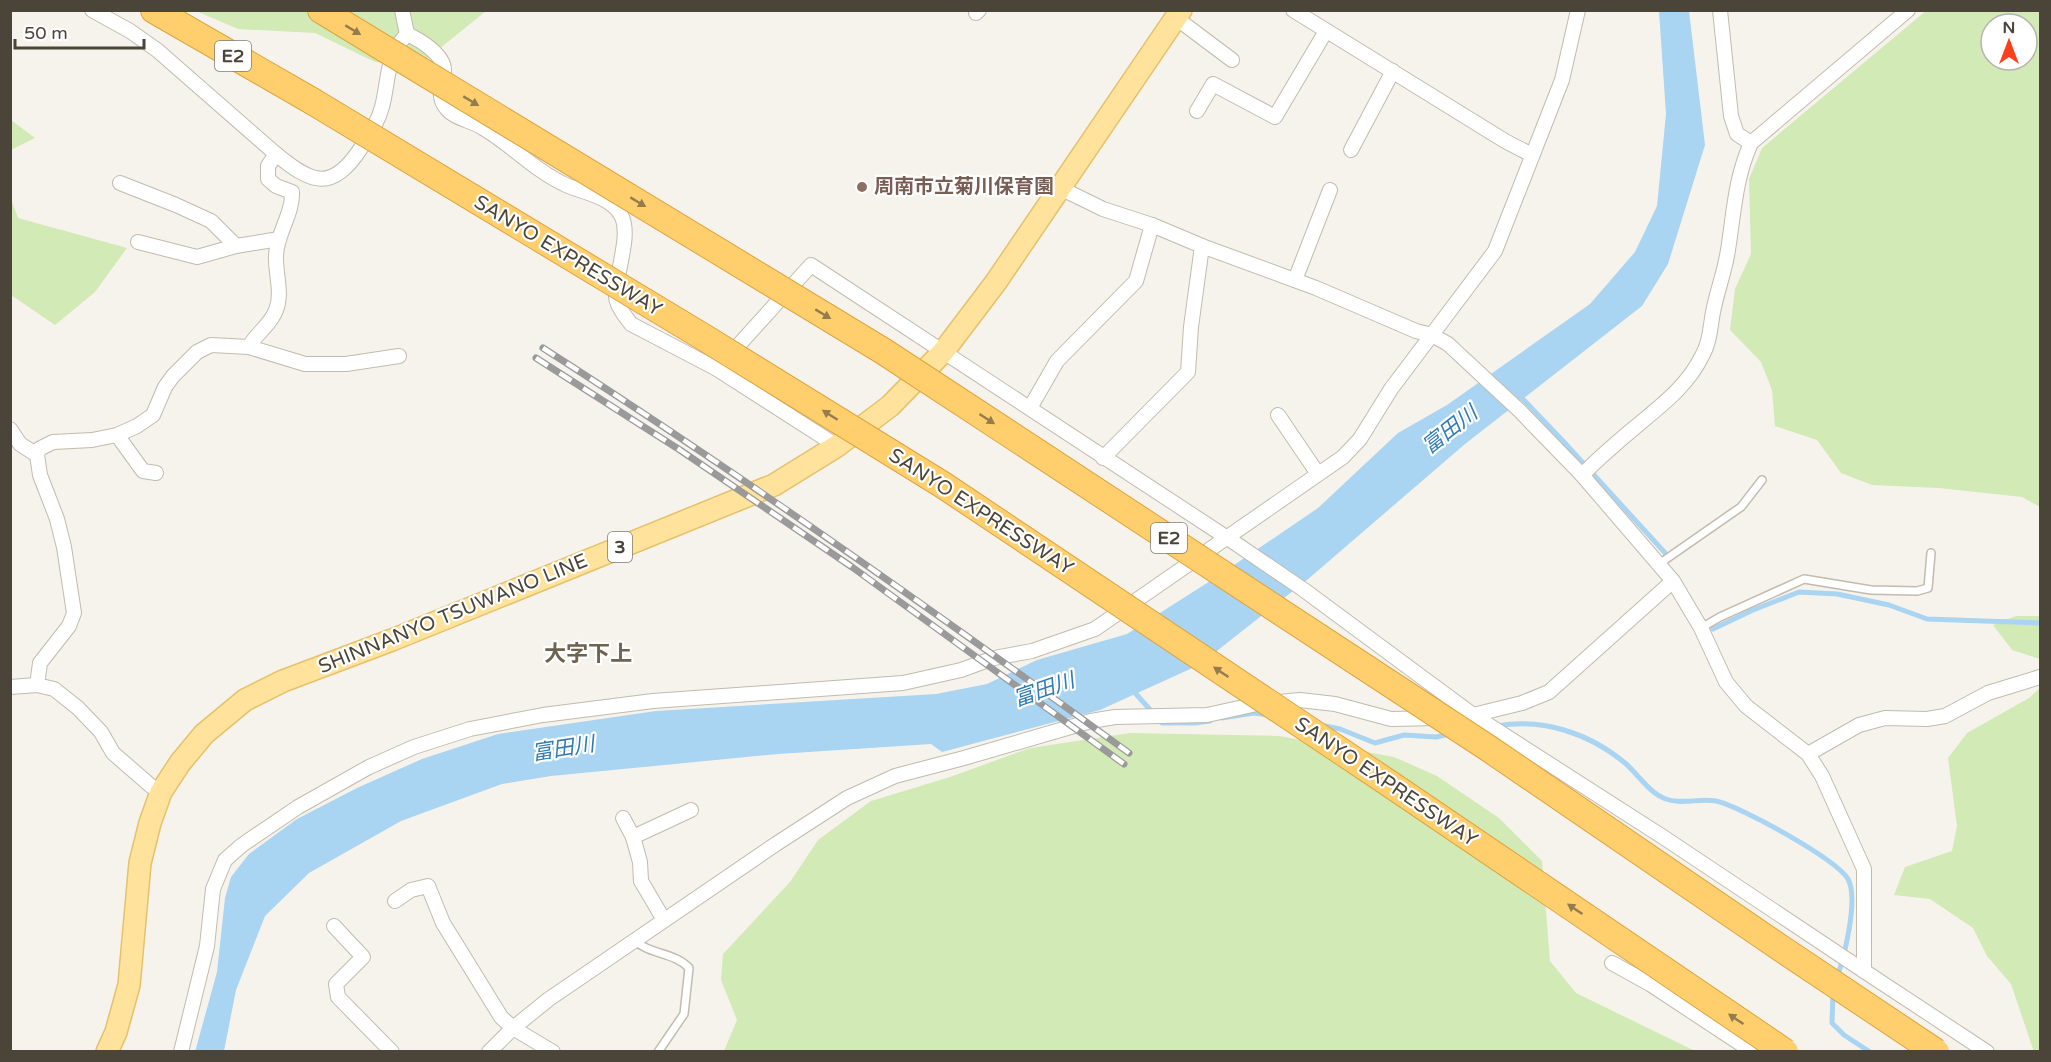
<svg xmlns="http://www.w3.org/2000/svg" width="2051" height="1062" font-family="'Varela Round','Noto Sans JP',sans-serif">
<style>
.green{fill:#d2eab5;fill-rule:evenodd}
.water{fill:#a9d4f2}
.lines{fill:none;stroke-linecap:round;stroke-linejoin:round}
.stream{stroke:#a9d4f2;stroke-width:5}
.lane-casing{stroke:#c2bbae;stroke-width:10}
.street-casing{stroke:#c2bbae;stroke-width:16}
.primary-casing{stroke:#e6c16a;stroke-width:24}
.highway-casing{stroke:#e0a43c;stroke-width:28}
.lane{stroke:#fff;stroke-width:7}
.street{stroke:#fff;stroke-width:14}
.primary{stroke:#ffe39c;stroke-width:21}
.highway{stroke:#ffcf6e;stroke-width:26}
.rail-casing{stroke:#9a9a9a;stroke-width:7}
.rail{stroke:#fff;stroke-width:4.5;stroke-dasharray:14;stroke-linecap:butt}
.highway-bridge-casing{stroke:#e0a43c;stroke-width:28;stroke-linecap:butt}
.highway-bridge{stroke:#ffcf6e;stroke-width:26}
.oneway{fill:#937c4e}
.education-dot{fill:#8d6e63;stroke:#fff;stroke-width:2}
.labels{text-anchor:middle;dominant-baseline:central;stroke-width:4.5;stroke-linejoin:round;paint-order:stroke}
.shield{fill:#fff;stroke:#817c74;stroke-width:1.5}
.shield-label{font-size:18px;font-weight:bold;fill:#4b4439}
.education-label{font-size:20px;font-weight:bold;fill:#785e54;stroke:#fff;text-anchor:start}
.street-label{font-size:20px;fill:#4b4439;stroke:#fff}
.water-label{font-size:21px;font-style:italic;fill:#2e7ab2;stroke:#fff}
.quarter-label{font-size:22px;font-weight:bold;fill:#6e6250;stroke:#fff}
</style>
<rect width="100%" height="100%" fill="#f6f3ec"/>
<g class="green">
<path d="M1927 10 2040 11V507L2022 497 1939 488 1872 485 1841 473 1817 440 1775 426 1772 390 1761 362 1730 330 1735 289 1751 254 1749 179 1762 148ZM1991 24H2027V60H1991Z"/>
<polygon points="196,11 486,11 418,66 375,62 315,33 238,29"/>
<polygon points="10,120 11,120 35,138 11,150"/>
<polygon points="11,199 18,218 127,248 95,292 55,325 11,295"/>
<polygon points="2016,616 2040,616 2040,659 2012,650 1993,625"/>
<polygon points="2040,688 2040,1051 2034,1052 2011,984 1987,956 1973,928 1930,899 1894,895 1905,867 1952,851 1957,826 1948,758 1967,733 2029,698"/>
<polygon points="1130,733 1279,736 1394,757 1437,776 1499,818 1542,861 1550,961 1576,993 1695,1051 724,1051 737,1020 721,980 723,954 790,882 818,840 871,801 950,777 1030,748"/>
</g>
<polygon class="water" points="1659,11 1689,11 1705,145 1668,264 1642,306 1465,444 1307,580 1199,665 1100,710 942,752 931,744 778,754 551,776 502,784 401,821 309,873 265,916 236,990 224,1051 195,1052 217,972 225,898 231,877 249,854 297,819 357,788 422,759 498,734 656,711 936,694 987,684 1037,660 1127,634 1218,576 1318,508 1398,433 1447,405 1590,304 1635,252 1657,206 1666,114"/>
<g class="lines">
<g class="stream">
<polyline points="1519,395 1563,441 1667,555"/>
<polyline points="1713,629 1753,610 1799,592 1837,594 1889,605 1927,619 2040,623"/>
<polyline points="1135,689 1136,694 1162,723 1195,723 1210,721"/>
<polyline points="1222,718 1254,713 1269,715"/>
<polyline points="1320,725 1340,729 1375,743 1404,735 1436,737 1450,734"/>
<path d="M1497 726C1543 718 1589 733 1625 763 1638 774 1649 793 1666 799 1682 805 1699 798 1716 801 1740 806 1836 859 1848 879 1859 899 1844 957 1837 978"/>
<polyline points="1833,992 1832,1023 1844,1035 1870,1052"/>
</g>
<defs>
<g id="lane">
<polyline points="1659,564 1741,507 1762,480"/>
<polyline points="1701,628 1720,617 1804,579 1871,590 1917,591 1928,588 1931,553"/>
<path d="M634 940C650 955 674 952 689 968L684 1014 658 1052"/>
</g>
<g id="street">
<polyline points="92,10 130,31 157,50 276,154"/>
<polyline points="1293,10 1505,141 1532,155"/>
<polyline points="1720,10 1731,116 1737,134 1751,143"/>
<polyline points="976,13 979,10"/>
<polyline points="1176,18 1232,60"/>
<path d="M407 34C420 40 445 55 444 71 443 85 436 97 447 109 455 119 473 121 483 128 512 145 535 171 566 185 584 193 610 196 621 215 632 235 615 274 616 296 617 307 625 316 631 324L717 369 811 265 1235 543 1304 590 1473 715 1663 837 1864 971"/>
<polyline points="1197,111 1213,84 1275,117 1326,31"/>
<polyline points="1351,150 1393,71"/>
<polyline points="120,183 176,205 211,221 236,246"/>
<polyline points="1060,188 1103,209 1152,225 1202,246 1316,288 1416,331 1432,335 1448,344 1520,411 1582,475 1673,581 1701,628 1726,682 1746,706 1808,754 1822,776 1864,869 1864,971 1987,1052"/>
<polyline points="138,242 197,257 236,246 279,239"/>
<polyline points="1295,280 1330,190"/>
<path d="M249 347C255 334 271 325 276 310 283 293 275 273 276 255 277 233 293 214 292 192L276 186 268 179V166L276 154C312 184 332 192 361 148 370 135 378 122 382 107 387 89 387 65 396 48 399 43 404 38 407 34L402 10"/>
<polyline points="717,369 837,446"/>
<polyline points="1030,408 1057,361 1136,281 1152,225"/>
<polyline points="1278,415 1318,474"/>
<polyline points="10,429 20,444 37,455"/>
<polyline points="117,435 143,471 156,473"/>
<polyline points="1103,458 1188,372 1191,327 1202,246"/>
<path d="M1582 475C1598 459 1615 444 1633 429 1659 407 1687 387 1702 356 1710 342 1710 328 1713 312 1717 291 1725 271 1728 250 1734 212 1735 179 1751 143L1908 10"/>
<polyline points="37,685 40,663 69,626 74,613 64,547 57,519 40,475 37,455 39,449 53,442 92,440 117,435 137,426 153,415 165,387 173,376 197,352 211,345 249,347 305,364 346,364 399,356"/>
<polyline points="10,687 37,685 54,689 78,708 101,732 113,753 151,786 161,792"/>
<polyline points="1469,716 1522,703 1549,692 1673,581"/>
<polyline points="1808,754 1859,725 1885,718 1927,719 1945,716 1988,693 2040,677"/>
<polyline points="623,818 633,837 691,810"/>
<polyline points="633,837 640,862 641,881 664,920"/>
<polyline points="395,901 411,890 428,886 443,923 501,1017 513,1028 553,1052"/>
<polyline points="334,926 363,957 336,984 338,997 392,1052"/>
<polyline points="1612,963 1650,984 1753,1052"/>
<polyline points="181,1052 207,946 213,889 225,860 242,845 298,807 369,767 414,747 470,729 543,715 653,701 903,683 961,670 994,658 1032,651 1095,629 1343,457 1360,439 1391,389 1495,251 1562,80 1578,10"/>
<polyline points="489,1052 513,1028 549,999 776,844 847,798 895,776 964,758 1091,721 1115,717 1207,715 1257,704 1300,700 1335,704 1391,719 1438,718"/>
</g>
<polyline id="primary" points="107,1052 116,1032 129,985 140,863 150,823 161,792 180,763 204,734 245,700 283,681 392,640 774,485 837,446 890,406 943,352 996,282 1181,10"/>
<g id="highway">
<polyline points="154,10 312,101"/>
<polyline points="321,10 385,49"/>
</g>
</defs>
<use href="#lane" class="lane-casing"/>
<use href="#street" class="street-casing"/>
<use href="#primary" class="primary-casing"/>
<use href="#highway" class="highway-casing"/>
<use href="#lane" class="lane"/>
<use href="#street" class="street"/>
<use href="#primary" class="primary"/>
<use href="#highway" class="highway"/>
<defs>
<g id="rail">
<path d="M543 348C743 476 937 613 1129 753"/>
<polyline points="536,358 680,450 852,567 1124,764"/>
</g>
</defs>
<use href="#rail" class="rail-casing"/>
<use href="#rail" class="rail"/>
<defs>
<g id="highway-bridge">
<polyline points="385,49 883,351 1488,748 1779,947 1936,1052"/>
<polyline points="312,101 705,338 943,485 1390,784 1785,1052"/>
</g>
</defs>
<use href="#highway-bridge" class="highway-bridge-casing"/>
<use href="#highway-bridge" class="highway-bridge"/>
</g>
<defs><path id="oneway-solid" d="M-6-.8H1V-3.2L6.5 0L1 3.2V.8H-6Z" transform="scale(1.5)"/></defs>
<g class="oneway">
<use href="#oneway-solid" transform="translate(353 30) rotate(31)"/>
<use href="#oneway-solid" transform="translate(471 101) rotate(31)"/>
<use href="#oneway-solid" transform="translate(638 202) rotate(31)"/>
<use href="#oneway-solid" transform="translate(823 314) rotate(31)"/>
<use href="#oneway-solid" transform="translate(830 415) rotate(-148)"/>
<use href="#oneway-solid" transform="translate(987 419) rotate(33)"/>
<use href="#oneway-solid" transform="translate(1221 672) rotate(-146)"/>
<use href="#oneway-solid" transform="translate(1575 909) rotate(-146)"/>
<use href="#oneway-solid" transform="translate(1736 1019) rotate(-146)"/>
</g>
<circle class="education-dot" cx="862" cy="187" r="6"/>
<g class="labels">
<g class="shield">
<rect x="215" y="41" width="36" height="30" rx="4.5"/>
<rect x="1151" y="523" width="36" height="30" rx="4.5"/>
<rect x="608" y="532" width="24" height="30" rx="4.5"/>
</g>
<g class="shield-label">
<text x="233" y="56">E2</text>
<text x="1169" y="538">E2</text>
<text x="620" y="547">3</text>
</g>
<g class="education-label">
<text x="874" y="187">周南市立菊川保育園</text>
</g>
<g class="street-label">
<text transform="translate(568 256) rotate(31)">SANYO EXPRESSWAY</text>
<text transform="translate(981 512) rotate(33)">SANYO EXPRESSWAY</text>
<text transform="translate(453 614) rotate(-22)">SHINNANYO TSUWANO LINE</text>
<text transform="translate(1386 782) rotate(34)">SANYO EXPRESSWAY</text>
</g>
<g class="water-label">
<text transform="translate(1450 430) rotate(-38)">富田川</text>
<text transform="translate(1044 690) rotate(-19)">富田川</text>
<text transform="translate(563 749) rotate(-9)">富田川</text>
</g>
<g class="quarter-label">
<text x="588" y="654">大字下上</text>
</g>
</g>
<rect width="2051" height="1062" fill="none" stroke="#4b4439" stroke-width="24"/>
<g transform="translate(2009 42)"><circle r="28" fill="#ffffff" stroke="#b7b4b0" stroke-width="1.5"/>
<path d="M0-4.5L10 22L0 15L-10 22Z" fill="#fc3f1d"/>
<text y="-9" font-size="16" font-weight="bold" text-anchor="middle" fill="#4b4439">N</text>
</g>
<path d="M15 39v9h129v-9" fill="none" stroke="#4b4439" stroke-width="3"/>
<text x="24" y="39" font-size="18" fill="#4b4439" stroke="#ffffff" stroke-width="4.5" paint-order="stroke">50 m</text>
</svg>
